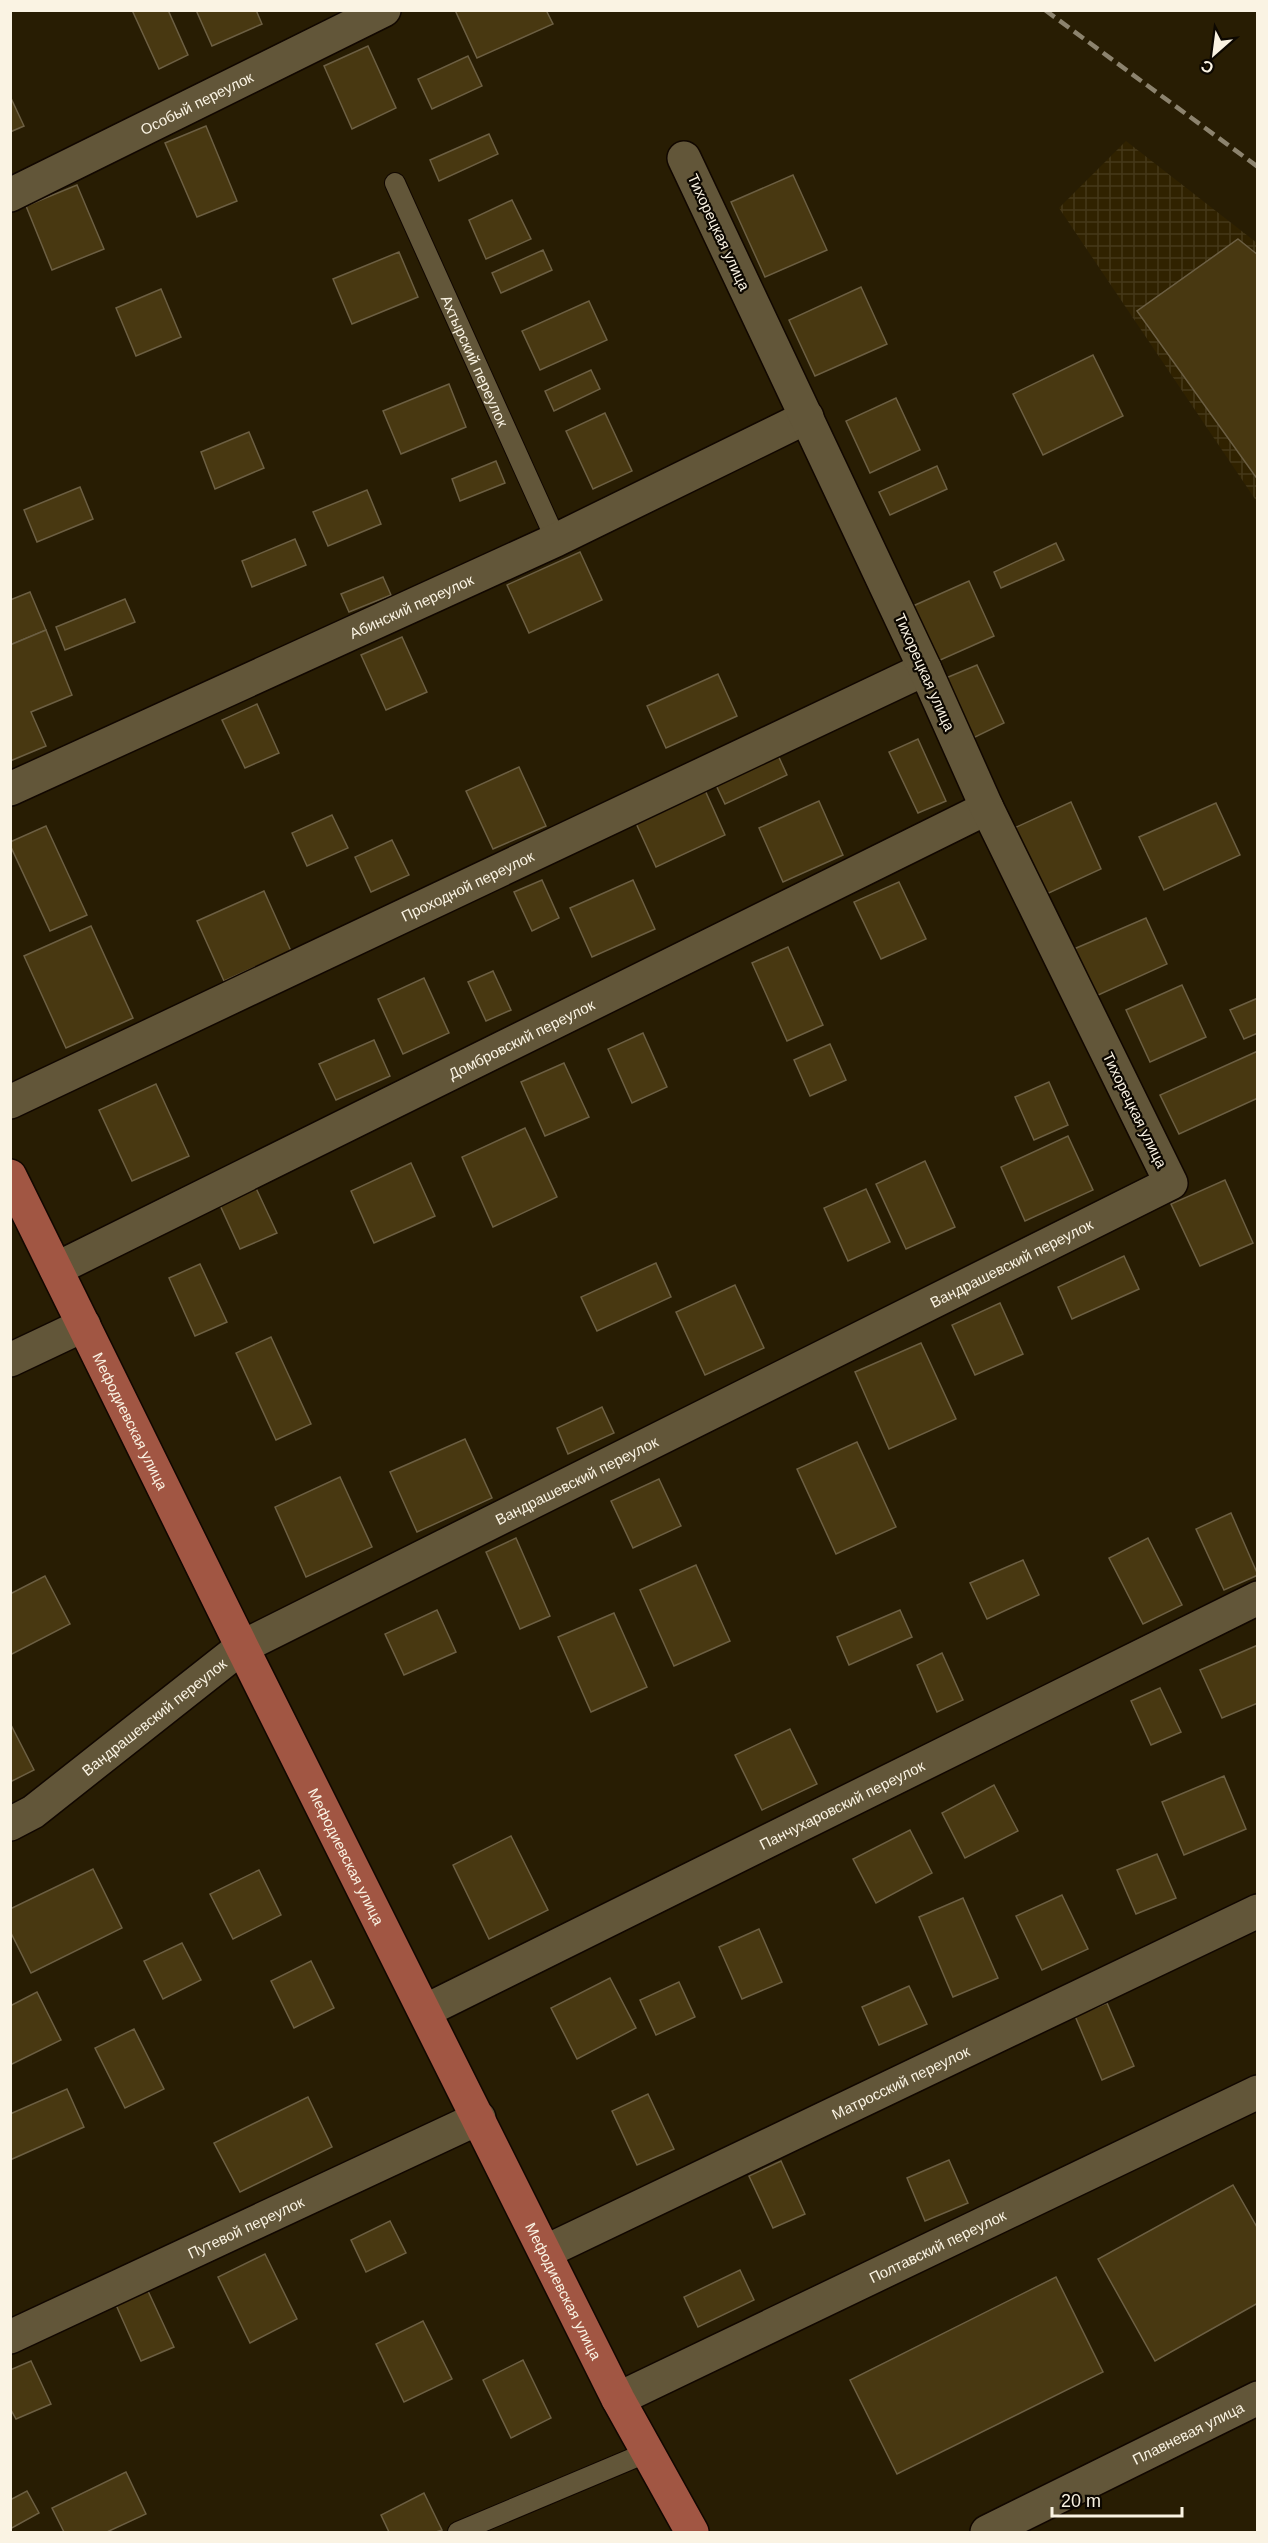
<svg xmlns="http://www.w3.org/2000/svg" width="1268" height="2543" font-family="Helvetica,sans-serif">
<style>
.industrial{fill:url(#industrial-grid)}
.building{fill:#483811;stroke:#6c5f43;stroke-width:1.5}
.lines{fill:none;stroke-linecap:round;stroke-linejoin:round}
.service-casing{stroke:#110700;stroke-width:22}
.minor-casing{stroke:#110700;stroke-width:36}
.primary-casing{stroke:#110700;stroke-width:36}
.service{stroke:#625639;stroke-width:20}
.minor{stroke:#625639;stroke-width:33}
.primary{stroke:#a15643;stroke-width:33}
.rail{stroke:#8c836e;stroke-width:4.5;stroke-dasharray:12 6;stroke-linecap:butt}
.labels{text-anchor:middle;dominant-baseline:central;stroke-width:4.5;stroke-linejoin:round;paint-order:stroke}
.street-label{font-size:15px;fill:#faf3e3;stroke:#0d0801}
</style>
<defs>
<pattern id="industrial-grid" width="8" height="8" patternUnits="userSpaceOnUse" patternTransform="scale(1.5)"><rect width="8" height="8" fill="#302200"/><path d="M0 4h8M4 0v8" fill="none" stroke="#453819"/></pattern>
</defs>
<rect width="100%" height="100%" fill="#281d03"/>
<polygon class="industrial" points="1126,141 1257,243 1257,502 1059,208"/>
<g class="building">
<polygon points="132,10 168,10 188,55 159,69"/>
<polygon points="196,10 256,10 262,24 212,46"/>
<polygon points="455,10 546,10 553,24 477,58"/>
<polygon points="368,46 396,108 352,129 324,66"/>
<polygon points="468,56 482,86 432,109 418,79"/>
<polygon points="10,96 24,126 10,132"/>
<polygon points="206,126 237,201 197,217 165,143"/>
<polygon points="489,134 498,154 439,181 430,160"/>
<polygon points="793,175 827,250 765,277 731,202"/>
<polygon points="77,185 104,249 52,270 26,206"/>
<polygon points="512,200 531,239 486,259 469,220"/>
<polygon points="1238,239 1258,255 1258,480 1137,311"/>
<polygon points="543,250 552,270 501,293 492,273"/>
<polygon points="399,252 418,297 352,324 333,279"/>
<polygon points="861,287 887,344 815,376 789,320"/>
<polygon points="161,289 181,337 136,356 116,308"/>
<polygon points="589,301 607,340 540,370 522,331"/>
<polygon points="1093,355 1123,416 1043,455 1013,394"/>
<polygon points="591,370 600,389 554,411 545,391"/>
<polygon points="449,384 466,427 401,454 383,411"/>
<polygon points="896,398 920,450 870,473 846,421"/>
<polygon points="605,413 632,471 593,489 566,431"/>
<polygon points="249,432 264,468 215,489 201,452"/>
<polygon points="496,461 505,483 460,501 452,479"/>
<polygon points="937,466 947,489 890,515 879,492"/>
<polygon points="80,487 93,519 37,542 24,510"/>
<polygon points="367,490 381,524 328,546 313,512"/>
<polygon points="295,539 306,565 252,587 242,561"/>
<polygon points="1056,543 1064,560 1001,588 994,572"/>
<polygon points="580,552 602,600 529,633 507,585"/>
<polygon points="383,577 391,595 349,612 341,594"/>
<polygon points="969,581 994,636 938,661 913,606"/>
<polygon points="30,592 46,630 10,645 10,600"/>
<polygon points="125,599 135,622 65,650 56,627"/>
<polygon points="46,630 72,695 31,712 46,746 10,761 10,645"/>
<polygon points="402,637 427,692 386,710 361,655"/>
<polygon points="977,665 1004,723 973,738 946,678"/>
<polygon points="718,674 737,716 666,748 647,706"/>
<polygon points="257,704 279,753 245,768 222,720"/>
<polygon points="918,739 946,801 918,813 889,752"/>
<polygon points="777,753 787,775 725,804 714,781"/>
<polygon points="519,767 546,826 493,849 466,791"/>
<polygon points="704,788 725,835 656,867 634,819"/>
<polygon points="819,801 843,855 783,882 759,828"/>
<polygon points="1071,802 1101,869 1040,897 1010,830"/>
<polygon points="1216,803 1240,855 1164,890 1139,837"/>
<polygon points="332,815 348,848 307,866 292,833"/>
<polygon points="46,826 87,915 50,931 10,845 10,842"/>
<polygon points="392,840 409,875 371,892 355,857"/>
<polygon points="542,880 559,918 532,931 514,892"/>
<polygon points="633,880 655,929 592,957 570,908"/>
<polygon points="899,882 926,939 881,959 854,902"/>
<polygon points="264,891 291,951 224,981 197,921"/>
<polygon points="1146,918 1167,964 1096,996 1074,949"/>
<polygon points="91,926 133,1018 66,1048 24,956"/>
<polygon points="788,947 823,1025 787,1041 752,963"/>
<polygon points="493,971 511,1010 486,1021 468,982"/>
<polygon points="424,978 449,1033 403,1054 378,999"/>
<polygon points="1182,985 1206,1037 1150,1062 1126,1010"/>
<polygon points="1258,998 1258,1033 1244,1039 1230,1010"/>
<polygon points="643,1033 667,1087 632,1103 608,1049"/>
<polygon points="374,1040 390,1076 336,1100 319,1064"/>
<polygon points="830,1044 846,1080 810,1096 794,1060"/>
<polygon points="1258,1051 1258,1098 1179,1134 1160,1095"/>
<polygon points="564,1063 589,1117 545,1136 521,1082"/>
<polygon points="1049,1082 1068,1125 1034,1140 1015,1097"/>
<polygon points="156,1084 189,1156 132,1181 99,1110"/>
<polygon points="525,1128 557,1197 493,1227 462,1157"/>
<polygon points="1068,1136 1093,1190 1025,1221 1001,1167"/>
<polygon points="925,1161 955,1227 906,1249 876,1184"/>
<polygon points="411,1163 435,1216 374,1243 351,1191"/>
<polygon points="1225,1180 1253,1243 1200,1266 1171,1204"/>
<polygon points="255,1186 277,1233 240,1249 219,1203"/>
<polygon points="866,1189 890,1242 848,1261 824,1208"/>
<polygon points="1124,1256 1139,1289 1072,1319 1058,1287"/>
<polygon points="656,1263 671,1297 597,1331 581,1297"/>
<polygon points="200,1264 227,1322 195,1336 169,1278"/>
<polygon points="735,1285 764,1348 705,1375 676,1312"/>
<polygon points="1000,1303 1023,1354 975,1375 952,1325"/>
<polygon points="271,1337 311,1424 276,1440 236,1353"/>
<polygon points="921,1343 956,1419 889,1449 855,1372"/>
<polygon points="602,1407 614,1433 568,1454 557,1428"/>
<polygon points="465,1439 492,1498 417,1532 390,1472"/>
<polygon points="857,1442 896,1527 836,1554 797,1469"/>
<polygon points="340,1477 372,1547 306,1577 275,1507"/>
<polygon points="659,1479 681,1526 633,1548 611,1501"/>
<polygon points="1231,1513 1258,1575 1224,1590 1196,1529"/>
<polygon points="516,1538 550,1616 520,1629 486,1552"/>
<polygon points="1148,1538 1182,1605 1143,1624 1109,1558"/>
<polygon points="1023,1560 1039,1595 987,1619 970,1583"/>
<polygon points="696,1565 730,1641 674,1666 640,1590"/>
<polygon points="45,1576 70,1624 10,1655 10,1594"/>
<polygon points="437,1610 456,1652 404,1675 385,1634"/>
<polygon points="900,1610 912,1637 849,1665 837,1637"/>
<polygon points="614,1613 647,1687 591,1712 558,1637"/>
<polygon points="1258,1645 1258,1703 1222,1718 1200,1670"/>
<polygon points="942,1653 963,1700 937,1712 917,1665"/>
<polygon points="1160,1688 1181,1732 1151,1745 1131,1701"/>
<polygon points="10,1723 34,1770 10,1782"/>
<polygon points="790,1729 817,1784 762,1810 735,1755"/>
<polygon points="1224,1776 1246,1829 1184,1855 1162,1802"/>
<polygon points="994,1785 1018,1831 965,1858 942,1813"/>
<polygon points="910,1830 932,1873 876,1903 853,1859"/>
<polygon points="511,1836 548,1910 489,1939 453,1865"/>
<polygon points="1157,1854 1176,1898 1136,1914 1117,1870"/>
<polygon points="93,1869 122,1928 31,1973 10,1931 10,1909"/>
<polygon points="259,1870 281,1915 233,1939 210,1894"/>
<polygon points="1062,1895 1088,1949 1042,1970 1016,1916"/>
<polygon points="963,1898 998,1978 953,1997 919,1917"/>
<polygon points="759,1929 782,1982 742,1999 719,1947"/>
<polygon points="182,1943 201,1980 163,1999 144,1961"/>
<polygon points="311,1961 334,2008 294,2028 271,1981"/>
<polygon points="610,1978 636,2028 577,2059 551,2008"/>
<polygon points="679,1982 695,2017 656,2035 640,2000"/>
<polygon points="909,1986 927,2024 879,2045 862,2007"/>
<polygon points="37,1992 61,2040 10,2065 10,2006"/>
<polygon points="1107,2003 1134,2066 1102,2080 1075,2016"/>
<polygon points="134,2029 164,2089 125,2108 95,2048"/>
<polygon points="67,2089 84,2127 10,2160 10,2114"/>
<polygon points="648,2094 674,2149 637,2165 612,2111"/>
<polygon points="308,2097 332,2147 240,2192 214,2143"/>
<polygon points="949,2160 968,2203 925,2221 907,2178"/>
<polygon points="781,2161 805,2214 773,2228 749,2176"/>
<polygon points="1233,2185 1258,2229 1258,2303 1155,2361 1098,2259"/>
<polygon points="390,2221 406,2253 366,2272 351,2240"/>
<polygon points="265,2254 297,2319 250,2343 218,2277"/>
<polygon points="740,2270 754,2300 698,2327 684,2297"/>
<polygon points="1056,2277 1103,2372 897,2474 850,2380"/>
<polygon points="148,2291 174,2347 141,2361 116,2305"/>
<polygon points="423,2321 452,2379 404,2402 376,2344"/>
<polygon points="523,2360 551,2418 511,2438 483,2380"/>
<polygon points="31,2361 51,2404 16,2419 10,2408 10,2370"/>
<polygon points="126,2472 146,2514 107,2532 64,2532 52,2508"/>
<polygon points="27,2491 39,2513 10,2529 10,2500"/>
<polygon points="424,2493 442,2530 436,2532 389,2532 381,2515"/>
</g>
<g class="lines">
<defs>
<g id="service">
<path id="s1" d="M395 183 556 540"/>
<polyline points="458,2532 648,2452"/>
</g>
<g id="minor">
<path id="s2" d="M10 195 384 10"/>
<path id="s3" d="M10 789 556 540 807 417"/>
<path id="s4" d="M10 1102 925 669"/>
<path id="s5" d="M56 1269 987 808"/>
<polyline points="10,1360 84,1325"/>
<path id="s6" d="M10 1824 33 1812 242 1647 1171 1183 987 808 925 669 684 158"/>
<path id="s7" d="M425 2011 1258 1598"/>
<path id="s8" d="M545 2252 1258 1911"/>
<path id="s9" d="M10 2337 479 2118"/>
<path id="s10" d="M618 2399 1258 2092"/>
<path id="s11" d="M987 2532 1258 2398"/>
</g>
<g id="primary">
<path id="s12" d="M10 1176 242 1647 618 2399 692 2532"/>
</g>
</defs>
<use href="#service" class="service-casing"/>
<use href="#minor" class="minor-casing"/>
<use href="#primary" class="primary-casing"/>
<use href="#service" class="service"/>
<use href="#minor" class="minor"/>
<use href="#primary" class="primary"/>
<polyline class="rail" points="1045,10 1258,167"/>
</g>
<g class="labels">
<g class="street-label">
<text stroke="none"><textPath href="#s2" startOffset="208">Особый переулок</textPath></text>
<text transform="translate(719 232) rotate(65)">Тихорецкая улица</text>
<text stroke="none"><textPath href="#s1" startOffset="195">Ахтырский переулок</textPath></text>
<text stroke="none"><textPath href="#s3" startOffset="441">Абинский переулок</textPath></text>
<text transform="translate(925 672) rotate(66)">Тихорецкая улица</text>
<text stroke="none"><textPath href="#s4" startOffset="506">Проходной переулок</textPath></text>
<text stroke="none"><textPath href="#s5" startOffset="519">Домбровский переулок</textPath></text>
<text transform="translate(1135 1110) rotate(64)">Тихорецкая улица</text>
<text stroke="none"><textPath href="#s6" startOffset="1152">Вандрашевский переулок</textPath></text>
<text stroke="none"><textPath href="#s12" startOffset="273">Мефодиевская улица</textPath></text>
<text stroke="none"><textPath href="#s6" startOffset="666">Вандрашевский переулок</textPath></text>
<text stroke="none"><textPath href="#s6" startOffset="180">Вандрашевский переулок</textPath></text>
<text stroke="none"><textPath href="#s7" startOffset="465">Панчухаровский переулок</textPath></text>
<text stroke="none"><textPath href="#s12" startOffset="759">Мефодиевская улица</textPath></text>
<text stroke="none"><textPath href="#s8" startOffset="394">Матросский переулок</textPath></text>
<text stroke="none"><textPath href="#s9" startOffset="260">Путевой переулок</textPath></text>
<text stroke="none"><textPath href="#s10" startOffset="354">Полтавский переулок</textPath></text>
<text stroke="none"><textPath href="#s12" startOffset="1245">Мефодиевская улица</textPath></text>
<text stroke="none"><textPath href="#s11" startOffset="224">Плавневая улица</textPath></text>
</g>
</g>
<rect width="1268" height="2543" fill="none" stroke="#faf3e3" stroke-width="24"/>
<g transform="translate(1214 54) rotate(208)" stroke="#0d0801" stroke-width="4.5" paint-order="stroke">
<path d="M0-4.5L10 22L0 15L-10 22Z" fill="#faf3e3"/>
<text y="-9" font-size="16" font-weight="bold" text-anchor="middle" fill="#faf3e3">С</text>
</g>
<path d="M1052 2507v9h130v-9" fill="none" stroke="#faf3e3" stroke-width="3"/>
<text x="1061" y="2507" font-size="18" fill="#faf3e3" stroke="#0d0801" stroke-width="4.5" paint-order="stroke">20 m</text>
</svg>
